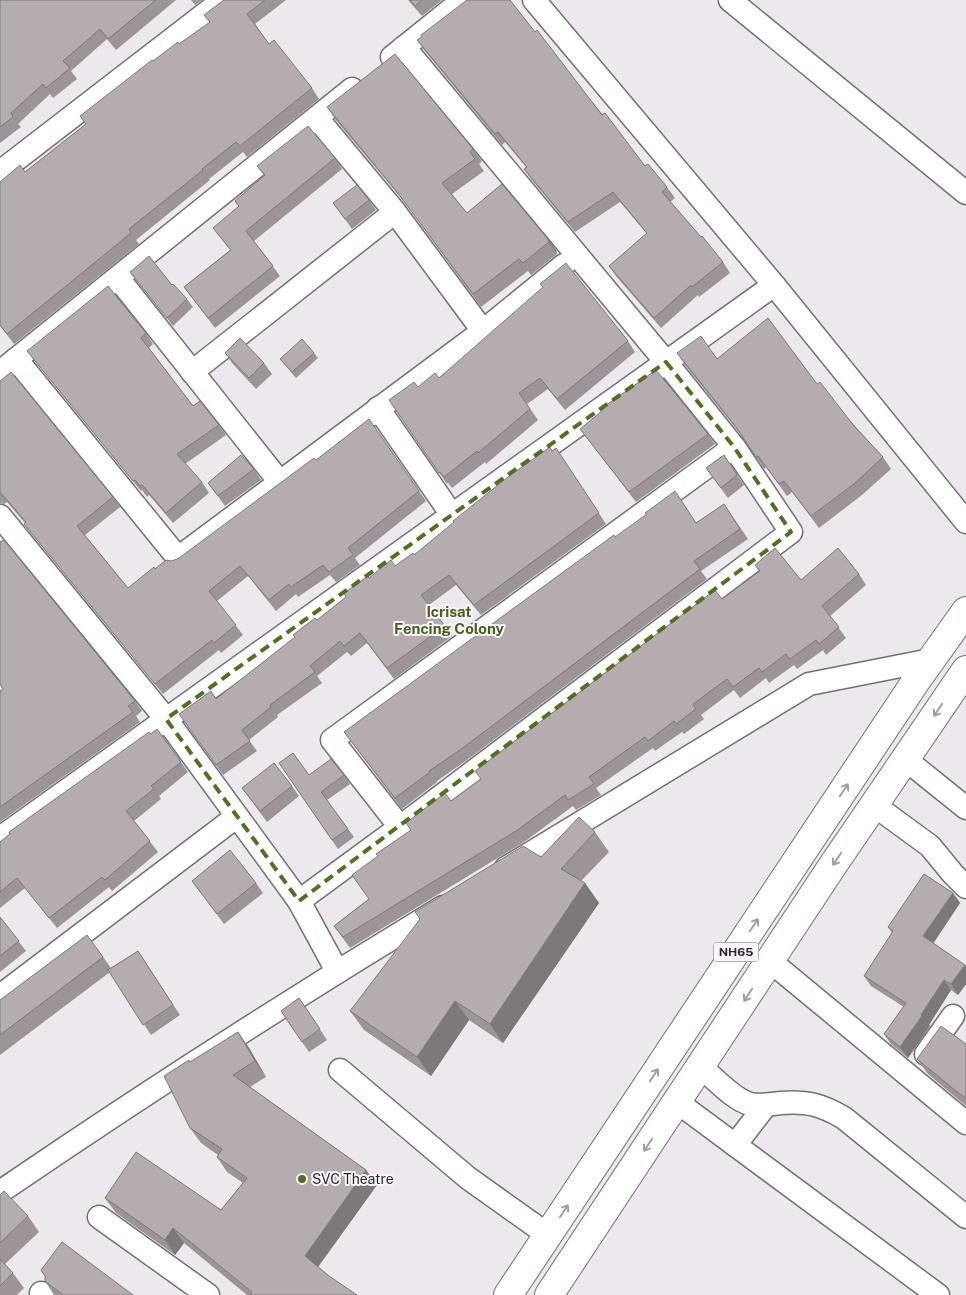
<svg xmlns="http://www.w3.org/2000/svg" width="966" height="1295" font-family="'Public Sans',sans-serif">
<style>
.lines{fill:none;stroke-linecap:round;stroke-linejoin:round}
.minor-casing{stroke:#746f75;stroke-width:25}
.highway-casing{stroke:#746f75;stroke-width:30}
.minor{stroke:#fff;stroke-width:22}
.highway{stroke:#fff;stroke-width:28}
.wall{fill:#9c9496}
.shaded-wall{fill:#7f787a}
.building{fill:#b5acaf;stroke:#7f787a}
.oneway{stroke:#9f9ea0}
.marked{fill:none;stroke:#536f22;stroke-width:4;stroke-dasharray:10 6;stroke-linejoin:round}
.poi-dot{fill:#536f22;stroke:#faf4fc;stroke-width:2}
.labels{text-anchor:middle;dominant-baseline:central;stroke-width:4;stroke-linejoin:round;paint-order:stroke}
.shield{fill:#faf4fc;stroke:#68656a;stroke-width:1}
.shield-label{font-size:12px;font-weight:bold;fill:#2a282b}
.poi-label{font-size:14px;fill:#2a282b;stroke:#faf4fc;text-anchor:start}
.neighbourhood-label{font-size:15px;font-weight:bold;fill:#476019;stroke:#faf4fc}
</style>
<rect width="100%" height="100%" fill="#ede7ee"/>
<g class="lines">
<defs>
<g id="minor">
<polyline points="534,0 774,285 966,522"/>
<polyline points="730,0 966,193"/>
<polyline points="392,57 463,0"/>
<polyline points="317,118 395,212 483,331"/>
<polyline points="0,172 223,0"/>
<polyline points="118,278 279,481"/>
<polyline points="16,359 178,558 483,331 564,265"/>
<polyline points="0,372 352,89"/>
<polyline points="192,372 395,212"/>
<polyline points="378,408 452,515"/>
<polyline points="0,516 166,719 299,901 337,971"/>
<polyline points="905,759 966,808"/>
<polyline points="874,805 930,846 953,874 966,887"/>
<polyline points="400,827 332,740 734,447"/>
<polyline points="0,838 774,285"/>
<polyline points="506,868 809,684 931,660"/>
<polyline points="299,901 400,827 791,532 734,447 666,362 404,47"/>
<polyline points="770,961 966,1123"/>
<polyline points="0,996 236,817"/>
<polyline points="926,1054 953,1016"/>
<path d="M701 1067C714 1078 734 1100 750 1104 760 1106 772 1104 781 1103 808 1101 822 1105 844 1118L966 1217"/>
<polyline points="340,1070 468,1178 548,1235"/>
<polyline points="677,1102 938,1295"/>
<polyline points="735,1145 766,1105"/>
<path d="M0 1192C145 1093 293 998 443 907"/>
<polyline points="99,1217 208,1295"/>
<polyline points="41,1293 43,1295"/>
</g>
<g id="highway">
<polyline points="508,1295 916,681 966,611"/>
<polyline points="549,1295 833,865 966,670"/>
</g>
</defs>
<use href="#minor" class="minor-casing"/>
<use href="#highway" class="highway-casing"/>
<use href="#minor" class="minor"/>
<use href="#highway" class="highway"/>
</g>
<g class="wall">
<polygon points="0,0 176,0 116,50 107,39 71,71 77,79 53,98 50,94 18,124 21,127 0,143"/>
<polygon points="191,0 202,0 195,5"/>
<polygon points="224,0 286,0 255,24 269,44 312,88 319,99 247,157 243,152 209,179 210,180 136,240 139,244 14,344 0,326 0,182 25,172 86,124 80,116 153,61 210,23 204,15"/>
<polygon points="408,0 442,0 422,16"/>
<polygon points="535,32 645,166 667,187 675,198 670,202 723,262 730,273 699,297 698,295 661,328 616,276 609,266 647,234 620,202 575,232 531,179 524,169 526,167 505,142 502,145 424,50 417,40"/>
<polygon points="327,107 473,149 482,161 479,164 484,171 452,194 467,213 547,238 556,250 557,254 531,275 528,271 481,307 406,204 335,119"/>
<polygon points="335,158 342,169 254,241 280,276 215,328 184,287 230,250 213,228 239,207 235,201 264,176 257,166"/>
<polygon points="369,200 376,210 352,229 333,203"/>
<polygon points="130,272 172,285 187,299 193,307 173,326"/>
<polygon points="146,333 153,344 149,348 193,406 219,425 226,435 185,464 202,482 209,493 173,523 149,495 147,497 142,490 141,491 35,361 27,351"/>
<polygon points="628,341 635,352 565,410 548,389 527,404 538,420 486,464 485,462 452,488 448,483 447,484 389,400 439,378"/>
<polygon points="225,353 264,363 272,374 256,389 232,363"/>
<polygon points="314,353 318,358 296,378 280,359"/>
<polygon points="677,353 718,359 817,384 883,457 891,469 862,495 819,528 792,492 787,496 766,467 764,469 742,436 685,365"/>
<polygon points="0,381 113,497 120,507 85,535 128,588 155,569 179,558 316,460 369,419 426,501 355,558 360,565 336,582 330,575 298,597 296,594 276,611 248,576 217,601 243,635 221,653 219,650 163,694 32,534 24,524 25,523 7,502 4,504 0,503"/>
<polygon points="580,429 708,434 715,444 636,502"/>
<polygon points="556,448 606,524 481,615 456,585 429,605 452,636 394,679 367,643 351,656 347,652 317,676 322,683 277,715 278,717 249,740 257,751 223,775 179,714 216,699 346,597 369,578 395,566 414,555"/>
<polygon points="724,455 744,485 728,498 706,468"/>
<polygon points="254,469 261,480 225,506 208,483"/>
<polygon points="724,504 748,539 701,571 707,579 467,760 437,781 437,782 402,809 344,732 615,537 696,523"/>
<polygon points="755,565 801,580 859,574 866,585 830,616 846,638 826,655 823,650 797,669 794,665 769,683 766,678 740,698 734,690 701,715 704,719 684,734 682,732 655,751 653,748 596,788 601,795 576,810 573,806 524,842 350,948 334,926 369,899 378,856 411,830 759,572"/>
<polygon points="3,689 135,701 142,711 136,716 140,722 0,822 0,691"/>
<polygon points="157,729 188,772 159,796 161,799 134,821 158,852 112,891 109,887 57,928 25,888 0,908 0,842"/>
<polygon points="279,763 309,775 344,775 350,784 327,800 354,837 338,849"/>
<polygon points="292,786 299,796 267,822 242,788"/>
<polygon points="595,832 609,852 581,881 585,883 599,903 503,1043 469,1020 431,1076 364,1030 350,1011 541,857"/>
<polygon points="192,881 256,883 263,893 224,924"/>
<polygon points="953,893 960,903 933,943 965,965 966,967 966,984 958,995 951,990 929,1025 930,1026 908,1058 891,1044 884,1034 904,1007 871,986 864,976 892,933 888,927"/>
<polygon points="0,917 26,951 0,972"/>
<polygon points="138,951 180,1015 151,1035 110,972 0,1055 0,1000 103,957 111,968"/>
<polygon points="299,998 327,1040 309,1052 281,1011"/>
<polygon points="238,1032 249,1048 266,1077 250,1087 366,1170 377,1185 318,1267 329,1276 357,1295 247,1295 184,1243 175,1255 116,1213 105,1198 221,1210 243,1183 227,1172 217,1157 218,1155 201,1143 190,1128 190,1062"/>
<polygon points="966,1044 966,1106 928,1074 917,1059"/>
<polygon points="0,1195 28,1216 39,1232 5,1264 13,1273 24,1288 17,1295 0,1295"/>
<polygon points="45,1281 133,1295 54,1295"/>
</g>
<g class="shaded-wall">
<polygon points="547,238 556,250 557,254 549,242"/>
<polygon points="585,883 599,903 503,1043 490,1024"/>
<polygon points="953,893 960,903 931,947 923,936"/>
<polygon points="965,965 966,967 966,984 958,995 951,984"/>
<polygon points="944,980 951,990 929,1025 930,1026 908,1058 900,1047"/>
<polygon points="455,1001 469,1020 431,1076 417,1057"/>
<polygon points="238,1032 249,1048 266,1077 255,1061"/>
<polygon points="366,1170 377,1185 315,1271 305,1256"/>
<polygon points="173,1228 184,1243 175,1255 165,1240"/>
</g>
<g class="building">
<polygon points="0,0 156,0 108,39 100,29 63,61 70,68 46,88 43,84 11,113 13,117 0,127"/>
<polygon points="224,0 265,0 247,14 269,44 274,40 312,88 240,146 236,142 202,169 203,170 129,229 131,233 7,334 0,325 0,182 20,165 25,172 86,124 80,116 152,60 153,61 178,42 179,44 210,22 204,15"/>
<polygon points="410,0 422,0 415,6"/>
<polygon points="467,0 510,0 535,32 537,30 602,115 605,113 645,166 648,164 667,187 662,192 701,237 702,236 723,262 692,287 691,285 654,318 609,266 647,233 613,192 568,222 524,169 527,167 498,132 495,134 417,40 422,37 421,35"/>
<polygon points="395,54 473,149 470,152 475,159 442,183 467,213 502,184 547,238 549,242 523,263 519,259 473,294 397,192 327,107"/>
<polygon points="308,126 335,158 246,231 273,266 208,318 184,287 231,250 213,228 239,206 235,201 265,175 257,166"/>
<polygon points="357,185 369,200 345,219 333,203"/>
<polygon points="149,256 172,285 173,284 187,299 167,318 130,272"/>
<polygon points="566,263 628,341 557,399 540,378 519,393 530,409 478,453 477,451 444,477 440,472 439,473 389,400 414,382 418,387 435,373 439,378 543,287 540,284"/>
<polygon points="108,286 146,333 141,338 193,406 200,401 219,425 177,454 202,482 166,513 142,485 140,486 135,480 133,481 27,351"/>
<polygon points="768,318 817,384 820,382 854,426 883,457 854,484 811,516 784,481 779,484 758,456 756,457 736,427 677,353 701,336 717,359"/>
<polygon points="240,338 264,363 249,378 225,353"/>
<polygon points="302,339 314,353 292,372 280,359"/>
<polygon points="656,370 708,434 629,492 580,429 603,410 602,408"/>
<polygon points="11,372 113,497 77,526 128,588 154,567 155,569 166,560 172,561 179,558 314,458 316,460 369,419 419,491 348,548 353,555 329,572 323,565 291,587 289,584 269,600 240,566 209,591 236,625 214,643 212,640 155,684 24,524 26,522 0,492 0,381"/>
<polygon points="550,447 552,451 556,448 599,513 474,605 449,575 421,595 445,626 387,668 360,633 344,646 340,641 310,666 315,672 270,705 271,707 242,730 250,741 216,765 179,714 211,691 216,699 295,637 293,635 315,618 317,620 346,597 344,593 368,576 369,578 391,560 395,566 413,553 414,555 454,522 453,521 508,477"/>
<polygon points="241,455 254,469 218,496 208,483"/>
<polygon points="724,455 737,475 721,488 706,468"/>
<polygon points="675,491 696,523 724,504 740,529 694,561 700,569 460,750 429,771 430,772 395,798 344,732 614,535 615,537 647,514 645,513"/>
<polygon points="4,540 135,701 128,706 133,712 0,807 0,691 3,689 0,684 0,542"/>
<polygon points="775,548 801,580 838,548 859,574 822,606 839,627 819,644 816,640 790,659 786,654 762,672 759,668 733,687 727,679 693,704 696,709 676,724 674,721 648,741 645,737 589,777 594,784 568,800 565,795 516,831 343,937 334,926 369,899 352,875 378,856 376,854 411,830 406,823 445,793 451,801 481,779 475,771 715,590 722,599 760,571 755,565"/>
<polygon points="157,729 181,762 151,786 154,789 126,811 150,841 105,880 102,877 49,918 17,878 0,892 0,842 10,834 9,832 149,732 151,734"/>
<polygon points="293,753 309,775 331,759 344,775 321,792 348,829 332,840 279,763"/>
<polygon points="274,763 292,786 260,811 242,788"/>
<polygon points="579,817 595,832 561,869 585,883 490,1024 455,1001 417,1057 350,1011 420,919 415,912 523,846 541,857"/>
<polygon points="230,850 256,883 217,914 192,881"/>
<polygon points="924,874 953,893 923,936 965,965 951,984 944,980 921,1015 922,1016 900,1047 884,1034 906,1003 864,976 893,931 888,927"/>
<polygon points="0,917 19,941 0,956"/>
<polygon points="87,935 103,957 0,1035 0,1000"/>
<polygon points="138,951 173,1005 143,1025 108,970"/>
<polygon points="299,998 320,1029 302,1042 281,1011"/>
<polygon points="941,1026 966,1044 966,1098 956,1091 917,1059"/>
<polygon points="238,1032 255,1061 233,1075 366,1170 305,1256 329,1276 357,1295 250,1295 252,1292 173,1228 165,1240 105,1198 136,1152 221,1210 247,1178 217,1157 222,1149 190,1128 164,1076 189,1060 190,1062"/>
<polygon points="4,1191 28,1216 0,1243 0,1195"/>
<polygon points="62,1242 133,1295 63,1295 45,1281 45,1276 41,1270"/>
<polygon points="0,1259 13,1273 0,1286"/>
</g>
<defs><path id="oneway-shaft" d="M-6 0H5M1.5-3L5.5 0L1.5 3" fill="none" stroke-width="1.6" stroke-linecap="round" stroke-linejoin="round" transform="scale(1.25)"/></defs>
<g class="oneway">
<use href="#oneway-shaft" transform="translate(938 710) rotate(124)"/>
<use href="#oneway-shaft" transform="translate(844 790) rotate(-56)"/>
<use href="#oneway-shaft" transform="translate(837 859) rotate(124)"/>
<use href="#oneway-shaft" transform="translate(754 925) rotate(-56)"/>
<use href="#oneway-shaft" transform="translate(748 995) rotate(123)"/>
<use href="#oneway-shaft" transform="translate(654 1075) rotate(-56)"/>
<use href="#oneway-shaft" transform="translate(648 1145) rotate(123)"/>
<use href="#oneway-shaft" transform="translate(564 1211) rotate(-56)"/>
</g>
<path class="marked" d="M666 362 734 447 791 532 299 901 166 719Z"/>
<circle class="poi-dot" cx="302" cy="1179" r="5"/>
<g class="labels">
<rect class="shield" x="713.5" y="942.5" width="45" height="19" rx="4"/>
<g class="shield-label">
<text x="736" y="952">NH65</text>
</g>
<g class="poi-label">
<text x="312" y="1179">SVC Theatre</text>
</g>
<g class="neighbourhood-label">
<text x="449" y="611">Icrisat<tspan x="449" dy="17">Fencing Colony</tspan></text>
</g>
</g>
</svg>
